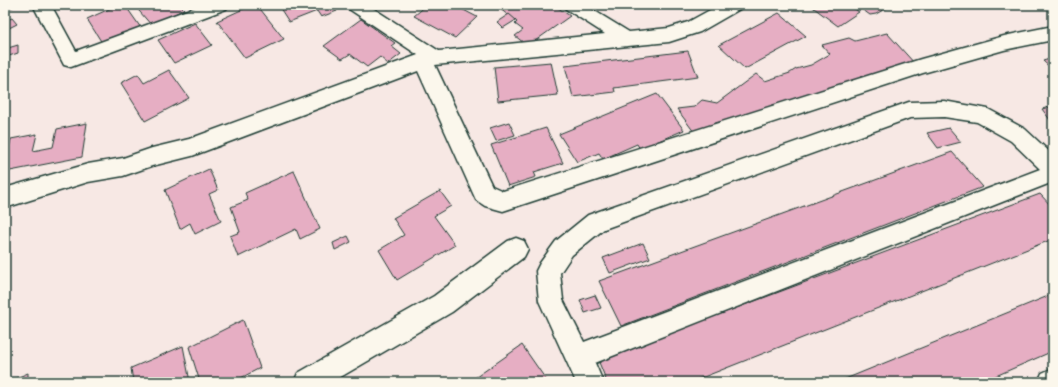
<svg xmlns="http://www.w3.org/2000/svg" width="1058" height="387" font-family="Kalam,sans-serif">
<style>
.building{fill:#e6aec3;stroke:#1f3d34}
.lines{fill:none;stroke-linecap:round;stroke-linejoin:round}
.minor-casing{stroke:#1f3d34;stroke-width:3}
.minor{fill:#fbf7ec;fill-rule:evenodd}
</style>
<rect width="100%" height="100%" fill="#f7e8e4"/>
<filter id="ink" filterUnits="userSpaceOnUse"><feTurbulence type="fractalNoise" baseFrequency=".025" numOctaves="2"/><feDisplacementMap in="SourceGraphic" scale="8" xChannelSelector="R" yChannelSelector="G"/><feConvolveMatrix kernelMatrix="1 2 1 2 8 2 1 2 1" color-interpolation-filters="sRGB"/></filter>
<g filter="url(#ink)">
<g class="building">
<polygon points="5,5 15,6 5,10 8,15 5,17"/>
<polygon points="118,5 125,5 141,28 104,46 87,19"/>
<polygon points="134,5 180,5 184,9 152,26"/>
<polygon points="252,5 257,5 284,39 245,58 217,21"/>
<polygon points="278,5 333,5 337,11 321,17 317,11 289,22"/>
<polygon points="427,5 454,5 477,17 455,38 414,16"/>
<polygon points="495,5 554,5 570,16 528,46 515,36 523,30 515,24 517,22"/>
<polygon points="810,5 849,5 859,12 838,26"/>
<polygon points="856,5 892,5 876,14 870,15"/>
<polygon points="779,13 806,36 745,69 719,45"/>
<polygon points="509,14 516,20 503,28 497,22"/>
<polygon points="12,18 17,24 5,30 5,21"/>
<polygon points="361,19 395,43 391,46 401,54 388,64 380,57 367,67 350,54 342,59 324,46"/>
<polygon points="195,23 212,45 174,63 158,40"/>
<polygon points="887,33 916,65 694,132 677,109 694,107 702,100 717,103 756,74 765,81 790,73 796,69 811,65 830,54 822,45 849,38 855,41"/>
<polygon points="18,45 18,53 9,56 8,48"/>
<polygon points="688,51 698,77 614,88 615,92 573,97 565,66"/>
<polygon points="1053,58 1053,70 1043,61"/>
<polygon points="551,62 558,95 498,101 494,67"/>
<polygon points="169,70 189,98 145,121 121,83 138,74 144,83"/>
<polygon points="657,94 684,130 640,149 637,144 603,159 599,153 577,162 559,134"/>
<polygon points="1053,106 1053,124 1042,109"/>
<polygon points="509,122 515,135 496,141 490,128"/>
<polygon points="87,123 82,157 5,172 5,166 11,139 37,134 33,151 53,147 57,129"/>
<polygon points="546,128 563,163 534,172 536,177 508,186 491,145"/>
<polygon points="949,128 961,142 938,148 927,133"/>
<polygon points="952,152 983,187 621,326 599,281"/>
<polygon points="209,169 218,190 209,194 221,221 195,234 190,223 180,229 165,190"/>
<polygon points="294,171 320,229 300,239 296,229 238,257 230,236 240,232 231,207 248,200 245,193"/>
<polygon points="440,191 451,206 434,216 455,245 397,280 379,250 404,235 393,218"/>
<polygon points="1040,194 1053,208 1053,239 691,382 607,382 598,360"/>
<polygon points="348,236 351,242 335,250 333,243"/>
<polygon points="643,243 650,258 610,273 603,258"/>
<polygon points="1053,294 1053,351 982,382 838,382"/>
<polygon points="595,295 601,308 585,313 580,300"/>
<polygon points="243,320 260,368 233,382 200,382 189,347"/>
<polygon points="522,345 547,381 545,382 469,382"/>
<polygon points="183,346 190,382 133,382 131,368"/>
<polygon points="28,373 28,382 7,382"/>
</g>
<g class="lines">
<defs>
<g id="minor">
<polygon points="33,5 51,5 76,51 201,5 229,5 226,9 71,67 64,65"/>
<polygon points="346,5 368,5 439,51 605,34 566,9 563,5 585,5 629,32 669,28 688,22 719,5 743,5 740,9 700,32 669,42 435,65 492,186 503,191 921,59 1004,36 1053,26 1053,40 1004,50 923,73 503,211 485,206 476,200 418,71 192,156 152,166 123,176 88,182 5,208 5,188 88,164 123,158 152,148 189,139 418,55 349,9"/>
<path d="M944 101 988 109 1025 129 1053 155V182L595 363 603 382H576L539 301 536 271 540 263 556 241 588 215 909 102ZM944 117 977 122 1011 141 1040 169 584 342 563 300 560 273 572 255 604 229 910 118Z"/>
<polygon points="516,238 524,241 528,249 524,257 452,312 332,382 294,382 298,373 434,296 508,241"/>
<polygon points="1053,368 1053,382 1038,382 1042,373"/>
</g>
</defs>
<use href="#minor" class="minor-casing"/>
<use href="#minor" class="minor"/>
</g>
</g>
<rect width="1058" height="387" fill="none" stroke="#fbf7ec" stroke-width="20"/>
<rect x="10" y="10" width="1038" height="367" fill="none" stroke="#1f3d34" stroke-width="1.5" filter="url(#ink)"/>
</svg>
